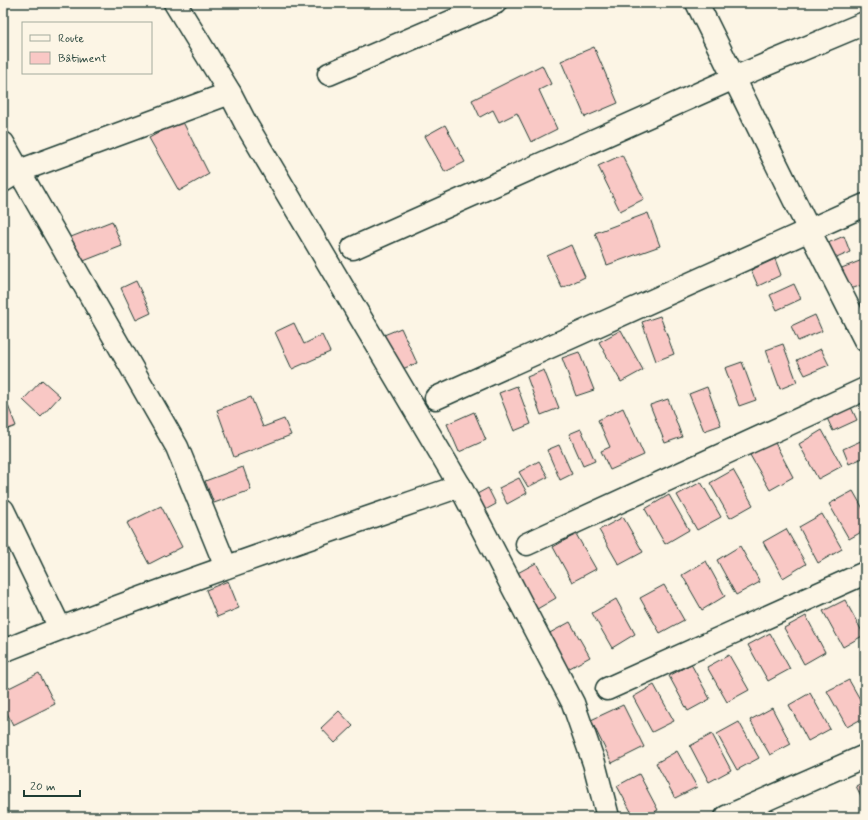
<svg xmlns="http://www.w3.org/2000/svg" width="868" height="820" font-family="Mynerve,sans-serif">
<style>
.building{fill:#f9c8c5;stroke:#1f3d34}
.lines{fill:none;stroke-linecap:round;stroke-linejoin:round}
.street-casing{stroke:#1f3d34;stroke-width:25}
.street{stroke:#fcf5e5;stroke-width:22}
</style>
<rect width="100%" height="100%" fill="#fcf5e5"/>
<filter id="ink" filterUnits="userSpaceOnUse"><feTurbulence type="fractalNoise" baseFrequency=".025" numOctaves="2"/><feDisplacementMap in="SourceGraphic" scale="8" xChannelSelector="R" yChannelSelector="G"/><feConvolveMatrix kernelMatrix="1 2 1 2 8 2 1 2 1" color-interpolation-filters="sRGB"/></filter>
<g filter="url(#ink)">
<g class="building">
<polygon points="594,47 618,103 585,117 561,61"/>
<polygon points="542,65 551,84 539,90 557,129 531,142 517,113 499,122 493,110 480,117 472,100"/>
<polygon points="182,120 209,174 179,191 149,138"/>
<polygon points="445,125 465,162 445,172 425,136"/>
<polygon points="622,155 644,199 620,211 598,166"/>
<polygon points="648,213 660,246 607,265 595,233"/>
<polygon points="112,221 122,246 81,262 71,237"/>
<polygon points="844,236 850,252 830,261 823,245"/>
<polygon points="571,245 585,277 562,288 547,256"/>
<polygon points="775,259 781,275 758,286 751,270"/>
<polygon points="865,259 865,284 848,290 839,269"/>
<polygon points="136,281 151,313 136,320 121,288"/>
<polygon points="794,284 801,299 777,310 770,295"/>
<polygon points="865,302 865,326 852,307"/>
<polygon points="815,315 822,331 798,341 791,326"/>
<polygon points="660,316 674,354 656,361 642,322"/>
<polygon points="294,323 304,344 322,335 330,352 292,369 275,332"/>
<polygon points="401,328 417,363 400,370 384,335"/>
<polygon points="621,330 643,370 621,382 599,342"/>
<polygon points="783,344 797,382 780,389 766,350"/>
<polygon points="821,349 829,365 805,375 797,360"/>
<polygon points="579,352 594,390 576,396 562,358"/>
<polygon points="742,362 756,400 739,406 725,368"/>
<polygon points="544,370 559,408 541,415 527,377"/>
<polygon points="42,380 60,396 41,417 23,400"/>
<polygon points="517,386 531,424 514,431 499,393"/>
<polygon points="707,387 721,425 704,431 689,394"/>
<polygon points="251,397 263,427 284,419 291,435 234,457 217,410"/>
<polygon points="668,399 682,437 665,443 650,405"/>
<polygon points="7,403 16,426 3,431 3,404"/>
<polygon points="850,405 857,420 833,431 826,416"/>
<polygon points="623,408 644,455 610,470 601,451 610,447 598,420"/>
<polygon points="474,412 486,440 459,452 447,424"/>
<polygon points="581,429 595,461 583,466 569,434"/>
<polygon points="822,430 842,466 818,479 799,444"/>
<polygon points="865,439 865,457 849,464 843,449"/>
<polygon points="774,441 793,477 770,490 750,455"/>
<polygon points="559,445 572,474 560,480 547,450"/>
<polygon points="539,461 548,477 528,487 519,472"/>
<polygon points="243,467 251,490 214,503 205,481"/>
<polygon points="733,470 753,505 730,518 710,483"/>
<polygon points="519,478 527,493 507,504 499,488"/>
<polygon points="701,482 721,517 697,530 677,495"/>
<polygon points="488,488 496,504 476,515 468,499"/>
<polygon points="853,491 865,512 865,530 849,539 829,504"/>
<polygon points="669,495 689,530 665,544 645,509"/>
<polygon points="161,506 182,547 149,564 127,523"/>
<polygon points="822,514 842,549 818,563 799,527"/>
<polygon points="623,517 643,552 619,565 599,530"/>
<polygon points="786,529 806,564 783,578 763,542"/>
<polygon points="576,534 596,569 572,582 553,547"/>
<polygon points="740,546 760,582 736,595 717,560"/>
<polygon points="706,561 725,596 702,610 682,575"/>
<polygon points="536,563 556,598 532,612 512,576"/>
<polygon points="228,581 239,608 217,617 206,590"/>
<polygon points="664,585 684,620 660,633 640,598"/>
<polygon points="865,593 865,604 860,595"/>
<polygon points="616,599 635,634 612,648 592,613"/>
<polygon points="845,600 864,635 843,647 823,611"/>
<polygon points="806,616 825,652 804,664 784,628"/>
<polygon points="570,622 590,657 566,670 546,635"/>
<polygon points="770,633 790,669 768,681 748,645"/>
<polygon points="729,655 749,690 727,702 707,667"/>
<polygon points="691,664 710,699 688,711 669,676"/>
<polygon points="39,673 55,704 13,725 3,705 3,691"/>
<polygon points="849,680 865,708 865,717 847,727 827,691"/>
<polygon points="654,685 674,721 652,732 633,697"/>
<polygon points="810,693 830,729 808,741 789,705"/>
<polygon points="623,705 644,747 612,763 591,720"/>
<polygon points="772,708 791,744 770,755 750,720"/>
<polygon points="339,711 353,726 335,743 321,728"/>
<polygon points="739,722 759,758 737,770 717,734"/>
<polygon points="712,734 731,770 709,782 690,746"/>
<polygon points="677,751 697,787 675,798 656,763"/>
<polygon points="639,774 658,810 645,817 634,817 617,786"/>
<polygon points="865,781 865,804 856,786"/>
</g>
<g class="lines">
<defs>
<g id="street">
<polyline points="175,3 230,93 246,124 460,486 573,703 594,763 608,817"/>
<polyline points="697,3 809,230 865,340"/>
<polyline points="329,74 495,3"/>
<polyline points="3,143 177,447 226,567"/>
<polyline points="3,181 19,171 230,93"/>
<polyline points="353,248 734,78 865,23"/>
<polyline points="436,398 865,205"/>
<polyline points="3,510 60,628"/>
<polyline points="527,544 865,389"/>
<path d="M3 651C153 591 307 539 460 486"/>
<polyline points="607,689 865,573"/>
<polyline points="726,817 865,756"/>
</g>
</defs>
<use href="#street" class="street-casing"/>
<use href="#street" class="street"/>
</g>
</g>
<rect width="868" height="820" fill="none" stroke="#fcf5e5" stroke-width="16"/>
<rect x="8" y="8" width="852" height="804" fill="none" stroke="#1f3d34" stroke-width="1.5" filter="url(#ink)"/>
<rect x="22" y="22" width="130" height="52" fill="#fcf5e5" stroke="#a4ab9e"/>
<rect x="30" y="35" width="20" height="6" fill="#fcf5e5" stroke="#a4ab9e"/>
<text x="58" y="42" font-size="12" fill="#1f3d34">Route</text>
<rect x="30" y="52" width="20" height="12" fill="#f9c8c5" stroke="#a4ab9e"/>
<text x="58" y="62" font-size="12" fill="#1f3d34">Bâtiment</text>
<path d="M24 790v6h56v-6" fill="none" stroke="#1f3d34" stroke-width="2"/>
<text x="30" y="790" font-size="12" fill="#1f3d34" stroke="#fcf5e5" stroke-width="3" paint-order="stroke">20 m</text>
</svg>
